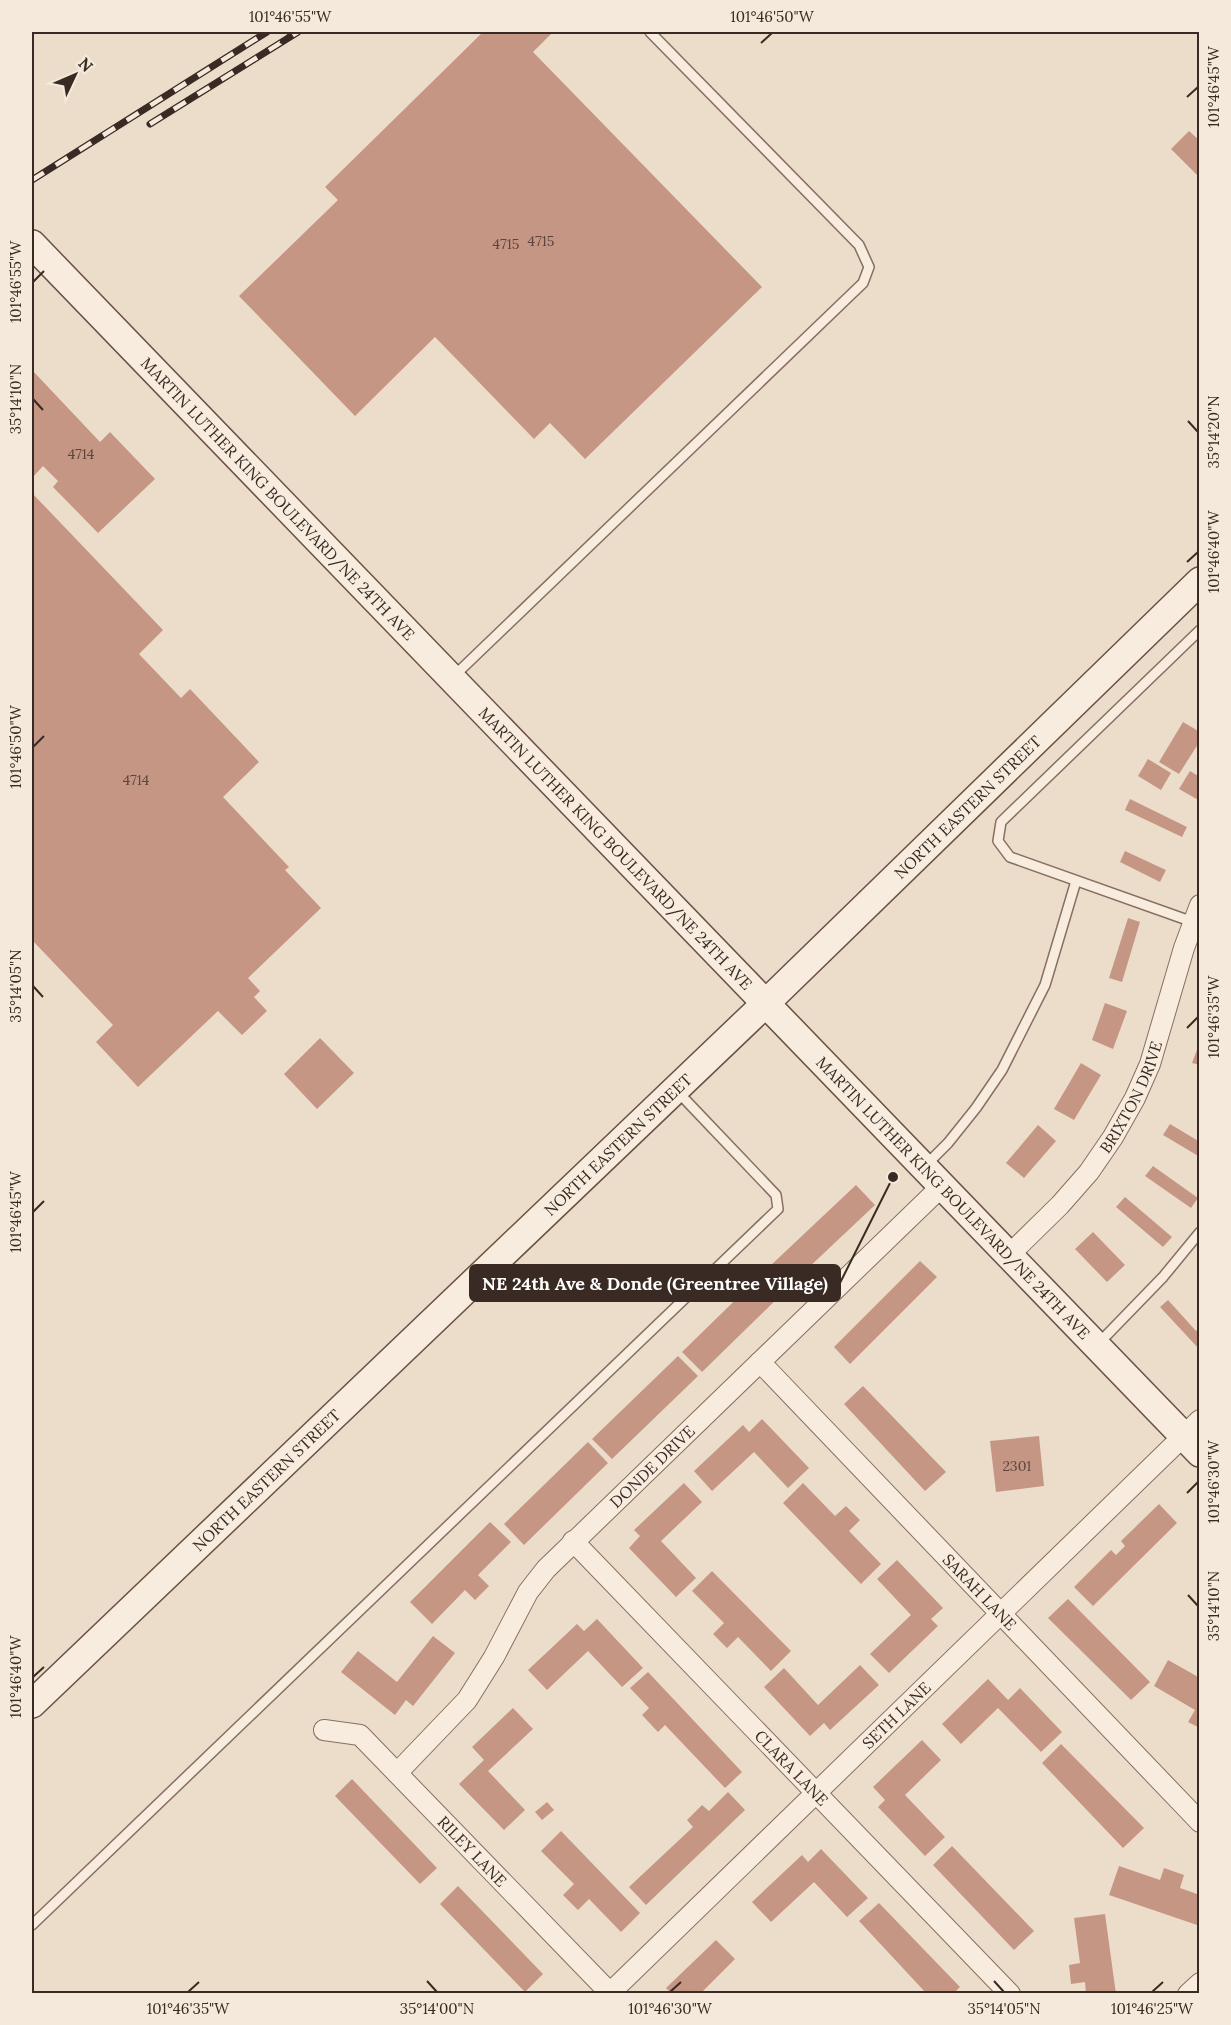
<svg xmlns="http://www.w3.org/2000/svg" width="1231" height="2025" font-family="Lora,serif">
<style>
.building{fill:#c69685}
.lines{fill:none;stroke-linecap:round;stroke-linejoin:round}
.lane-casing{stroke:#876f61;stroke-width:12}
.street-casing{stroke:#876f61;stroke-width:22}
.secondary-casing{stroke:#695144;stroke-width:30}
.lane{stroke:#f7ecde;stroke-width:9}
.street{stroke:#f7ecde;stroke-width:20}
.secondary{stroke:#f7ecde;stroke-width:27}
.rail-casing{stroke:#392a23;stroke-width:7}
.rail{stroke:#f4e9da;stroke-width:4.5;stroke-dasharray:14;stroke-linecap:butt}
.ticks{fill:none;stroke:#392a23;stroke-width:2}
.labels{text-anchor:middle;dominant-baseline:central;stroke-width:4.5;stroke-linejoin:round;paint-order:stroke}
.number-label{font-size:14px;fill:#5c453c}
.street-label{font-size:16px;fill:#392a23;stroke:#f4e9da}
.leader{fill:none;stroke:#392a23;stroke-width:2}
.callout-dot{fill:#392a23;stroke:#f4e9da;stroke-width:2}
.callout{fill:#392a23;stroke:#392a23;stroke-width:2}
.callout-label{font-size:18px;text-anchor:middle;font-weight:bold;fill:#fff}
.neatline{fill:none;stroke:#392a23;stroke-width:2}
.ticks-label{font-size:15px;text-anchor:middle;fill:#392a23}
</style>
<rect width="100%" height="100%" fill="#ecddcb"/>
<g class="building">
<polygon points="483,32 553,32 533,52 762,287 585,459 550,423 534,439 435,337 355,416 239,296 338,200 325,187"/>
<polygon points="1189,131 1200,141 1200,178 1171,149"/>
<polygon points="32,370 100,442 110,432 155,479 98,533 53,487 58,481 43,466 32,478"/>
<polygon points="32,493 163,630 139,654 181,698 190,689 259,762 223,797 289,867 285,870 321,908 248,978 260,991 254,997 267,1011 242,1035 218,1011 138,1087 96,1042 113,1025 32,940"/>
<polygon points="1183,722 1200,732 1200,741 1179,774 1159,762"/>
<polygon points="1148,759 1171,773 1161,790 1138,776"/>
<polygon points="1190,771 1200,777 1200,801 1179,789"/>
<polygon points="1130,799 1187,827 1182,837 1125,810"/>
<polygon points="1125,851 1166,870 1160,882 1120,862"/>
<polygon points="1128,918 1140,922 1122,982 1109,978"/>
<polygon points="1105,1003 1127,1011 1113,1049 1092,1040"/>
<polygon points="320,1038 354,1073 317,1109 284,1074"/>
<polygon points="1197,1050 1200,1051 1200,1065 1192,1063"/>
<polygon points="1081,1063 1101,1075 1074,1120 1054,1109"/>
<polygon points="1170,1124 1200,1142 1200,1157 1163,1135"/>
<polygon points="1038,1125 1056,1141 1024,1178 1006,1163"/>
<polygon points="1153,1166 1198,1198 1191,1208 1145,1176"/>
<polygon points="856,1185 875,1205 789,1286 770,1266"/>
<polygon points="1125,1197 1172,1237 1163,1247 1116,1207"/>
<polygon points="1093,1232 1125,1265 1107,1282 1075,1249"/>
<polygon points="920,1261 937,1277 850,1364 834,1347"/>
<polygon points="766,1270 786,1290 702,1372 682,1352"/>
<polygon points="1168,1300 1196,1331 1200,1327 1200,1350 1160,1307"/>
<polygon points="678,1356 698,1376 612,1459 592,1439"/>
<polygon points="863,1386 946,1472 925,1491 844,1404"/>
<polygon points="762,1419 809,1468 788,1488 754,1452 712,1491 694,1471 743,1425 749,1432"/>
<polygon points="1039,1436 1044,1486 996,1492 990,1441"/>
<polygon points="588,1442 608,1463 524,1545 504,1524"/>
<polygon points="684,1483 702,1502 661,1541 696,1578 676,1597 629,1548 640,1536 634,1530"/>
<polygon points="803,1483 835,1516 846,1506 860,1520 849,1531 881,1564 861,1584 783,1503"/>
<polygon points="1159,1504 1177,1523 1093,1606 1074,1587 1111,1550 1116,1555 1125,1546 1121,1541"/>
<polygon points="490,1522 511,1542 478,1575 489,1586 475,1600 465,1590 432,1624 410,1602"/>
<polygon points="897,1560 943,1608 931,1619 938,1626 889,1673 870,1654 911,1615 877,1579"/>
<polygon points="712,1571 791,1651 771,1671 738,1637 727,1648 713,1634 724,1623 692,1591"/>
<polygon points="1068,1599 1150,1682 1131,1700 1048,1618"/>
<polygon points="597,1619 643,1668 622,1687 588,1651 547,1690 528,1670 577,1624 584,1631"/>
<polygon points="433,1636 455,1653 413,1706 406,1700 395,1715 341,1672 358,1651 397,1682"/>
<polygon points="1168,1660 1200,1678 1200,1728 1188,1722 1195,1710 1154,1686"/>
<polygon points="860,1665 879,1685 830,1730 824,1723 810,1736 764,1687 784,1668 818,1705"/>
<polygon points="648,1672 742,1772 725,1788 665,1725 658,1732 642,1715 649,1708 630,1688"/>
<polygon points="988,1679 1008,1700 1020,1688 1062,1732 1041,1752 998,1708 961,1744 942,1724"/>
<polygon points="513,1708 533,1729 488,1771 525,1810 504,1830 459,1784 484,1760 472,1747"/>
<polygon points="922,1740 941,1760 905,1795 945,1837 925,1856 878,1807 885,1800 873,1787"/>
<polygon points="1061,1744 1144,1828 1123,1848 1042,1763"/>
<polygon points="352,1779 437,1868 420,1884 335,1796"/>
<polygon points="728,1792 745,1810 646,1905 629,1887 693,1827 687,1820 702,1805 709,1811"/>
<polygon points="547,1802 554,1810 542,1820 535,1812"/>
<polygon points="561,1831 640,1913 621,1932 589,1899 578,1910 563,1895 574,1884 541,1851"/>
<polygon points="952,1846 1034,1931 1014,1950 933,1865"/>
<polygon points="821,1849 868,1898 847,1917 814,1882 771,1922 752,1902 802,1855 808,1862"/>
<polygon points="1119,1866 1160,1880 1164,1868 1184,1875 1180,1888 1200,1895 1200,1926 1109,1895"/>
<polygon points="458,1886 543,1974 525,1992 440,1904"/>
<polygon points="879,1903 960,1987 953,1994 927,1994 859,1921"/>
<polygon points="1105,1914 1116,1994 1086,1994 1085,1982 1071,1984 1069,1965 1080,1963 1074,1918"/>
<polygon points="716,1940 735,1959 700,1994 672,1994 666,1988"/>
</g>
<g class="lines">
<defs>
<g id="lane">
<polyline points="453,677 863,283 869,267 859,245 650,32"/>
<polyline points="1193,922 1010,857 998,841 1001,822 1200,630"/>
<polyline points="925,1166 948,1143 976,1108 1002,1070 1045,985 1076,881"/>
<polyline points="1099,1343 1163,1277 1200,1232"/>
<polyline points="32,1925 778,1209 776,1195 677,1091"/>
</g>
<g id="street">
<path id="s1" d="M1009 1255 1060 1205 1089 1172 1113 1137 1135 1098 1150 1064 1184 948 1200 905"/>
<path id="s2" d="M760 1362 1200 1822"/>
<path id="s3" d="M573 1541 1010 1994"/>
<path id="s4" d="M324 1730 360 1735 611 1994"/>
<path id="s5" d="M397 1773 467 1700 494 1657 528 1592 546 1569 942 1186"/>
<path id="s6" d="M610 1993 1200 1420"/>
<polyline points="1188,1994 1200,1983"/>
</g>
<g id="secondary">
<path id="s7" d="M32 244 1200 1453"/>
<path id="s8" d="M32 1704 766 1003 1200 581"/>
</g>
</defs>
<use href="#lane" class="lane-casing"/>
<use href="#street" class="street-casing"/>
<use href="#secondary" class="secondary-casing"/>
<use href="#lane" class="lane"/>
<use href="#street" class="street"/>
<use href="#secondary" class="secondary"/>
<defs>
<g id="rail">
<polyline points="150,124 298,32"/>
<polyline points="32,180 267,32"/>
</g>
</defs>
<use href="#rail" class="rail-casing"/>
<use href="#rail" class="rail"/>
</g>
<path class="ticks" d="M280 43 290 33M761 43 772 33M1187 97 1198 87M33 282 44 271M33 399 43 410M1188 421 1198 432M1187 562 1198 552M33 747 44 736M33 986 43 997M1187 1028 1198 1017M33 1212 44 1201M1187 1493 1198 1482M1188 1595 1198 1606M33 1677 44 1667M427 1981 437 1992M994 1981 1004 1992M188 1992 199 1982M670 1992 681 1982M1152 1992 1163 1982"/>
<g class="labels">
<g class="number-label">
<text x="541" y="241">4715</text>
<text x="506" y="244">4715</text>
<text x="81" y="454">4714</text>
<text x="136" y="780">4714</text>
<text x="1017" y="1466">2301</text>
</g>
<g class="street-label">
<text stroke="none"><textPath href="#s7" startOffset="354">MARTIN LUTHER KING BOULEVARD/NE 24TH AVE</textPath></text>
<text stroke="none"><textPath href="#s8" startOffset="1296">NORTH EASTERN STREET</textPath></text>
<text stroke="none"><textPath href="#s7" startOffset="840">MARTIN LUTHER KING BOULEVARD/NE 24TH AVE</textPath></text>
<text stroke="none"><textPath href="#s1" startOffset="202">BRIXTON DRIVE</textPath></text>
<text stroke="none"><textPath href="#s8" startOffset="810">NORTH EASTERN STREET</textPath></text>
<text stroke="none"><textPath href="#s7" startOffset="1326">MARTIN LUTHER KING BOULEVARD/NE 24TH AVE</textPath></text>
<text stroke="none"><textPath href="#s5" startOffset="402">DONDE DRIVE</textPath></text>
<text stroke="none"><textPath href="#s8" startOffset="324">NORTH EASTERN STREET</textPath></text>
<text stroke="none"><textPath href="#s2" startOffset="318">SARAH LANE</textPath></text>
<text stroke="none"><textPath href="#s6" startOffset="399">SETH LANE</textPath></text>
<text stroke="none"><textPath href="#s3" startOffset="315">CLARA LANE</textPath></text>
<text stroke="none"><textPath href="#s4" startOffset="198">RILEY LANE</textPath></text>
</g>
</g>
<path class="leader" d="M893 1177L840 1283"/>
<circle class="callout-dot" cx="893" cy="1177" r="6"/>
<rect class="callout" x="470" y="1265" width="370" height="36" rx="6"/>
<g class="callout-label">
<text x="655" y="1290">NE 24th Ave &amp; Donde (Greentree Village)</text>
</g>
<rect width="1231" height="2025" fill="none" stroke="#f4e9da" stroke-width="66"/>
<g transform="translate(75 75) rotate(46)" stroke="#f4e9da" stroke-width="4.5" paint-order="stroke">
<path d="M0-4.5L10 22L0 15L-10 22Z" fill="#392a23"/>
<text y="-9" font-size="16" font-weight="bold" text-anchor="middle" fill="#392a23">N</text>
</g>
<rect x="33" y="33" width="1165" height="1959" class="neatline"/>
<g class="ticks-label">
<text x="290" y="22">101°46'55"W</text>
<text x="772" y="22">101°46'50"W</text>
<text transform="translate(1214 87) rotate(-90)" y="5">101°46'45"W</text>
<text transform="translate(16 282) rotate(-90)" y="5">101°46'55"W</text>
<text transform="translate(16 399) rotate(-90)" y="5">35°14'10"N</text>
<text transform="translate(1214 432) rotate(-90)" y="5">35°14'20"N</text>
<text transform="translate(1214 552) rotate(-90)" y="5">101°46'40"W</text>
<text transform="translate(16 747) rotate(-90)" y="5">101°46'50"W</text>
<text transform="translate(16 986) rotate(-90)" y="5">35°14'05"N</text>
<text transform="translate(1214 1017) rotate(-90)" y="5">101°46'35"W</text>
<text transform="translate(16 1212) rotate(-90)" y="5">101°46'45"W</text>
<text transform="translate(1214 1482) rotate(-90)" y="5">101°46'30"W</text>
<text transform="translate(1214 1606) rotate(-90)" y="5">35°14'10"N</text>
<text transform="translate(16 1677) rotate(-90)" y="5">101°46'40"W</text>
<text x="188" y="2014">101°46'35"W</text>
<text x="437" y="2014">35°14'00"N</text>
<text x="670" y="2014">101°46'30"W</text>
<text x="1004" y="2014">35°14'05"N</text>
<text x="1152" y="2014">101°46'25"W</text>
</g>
</svg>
